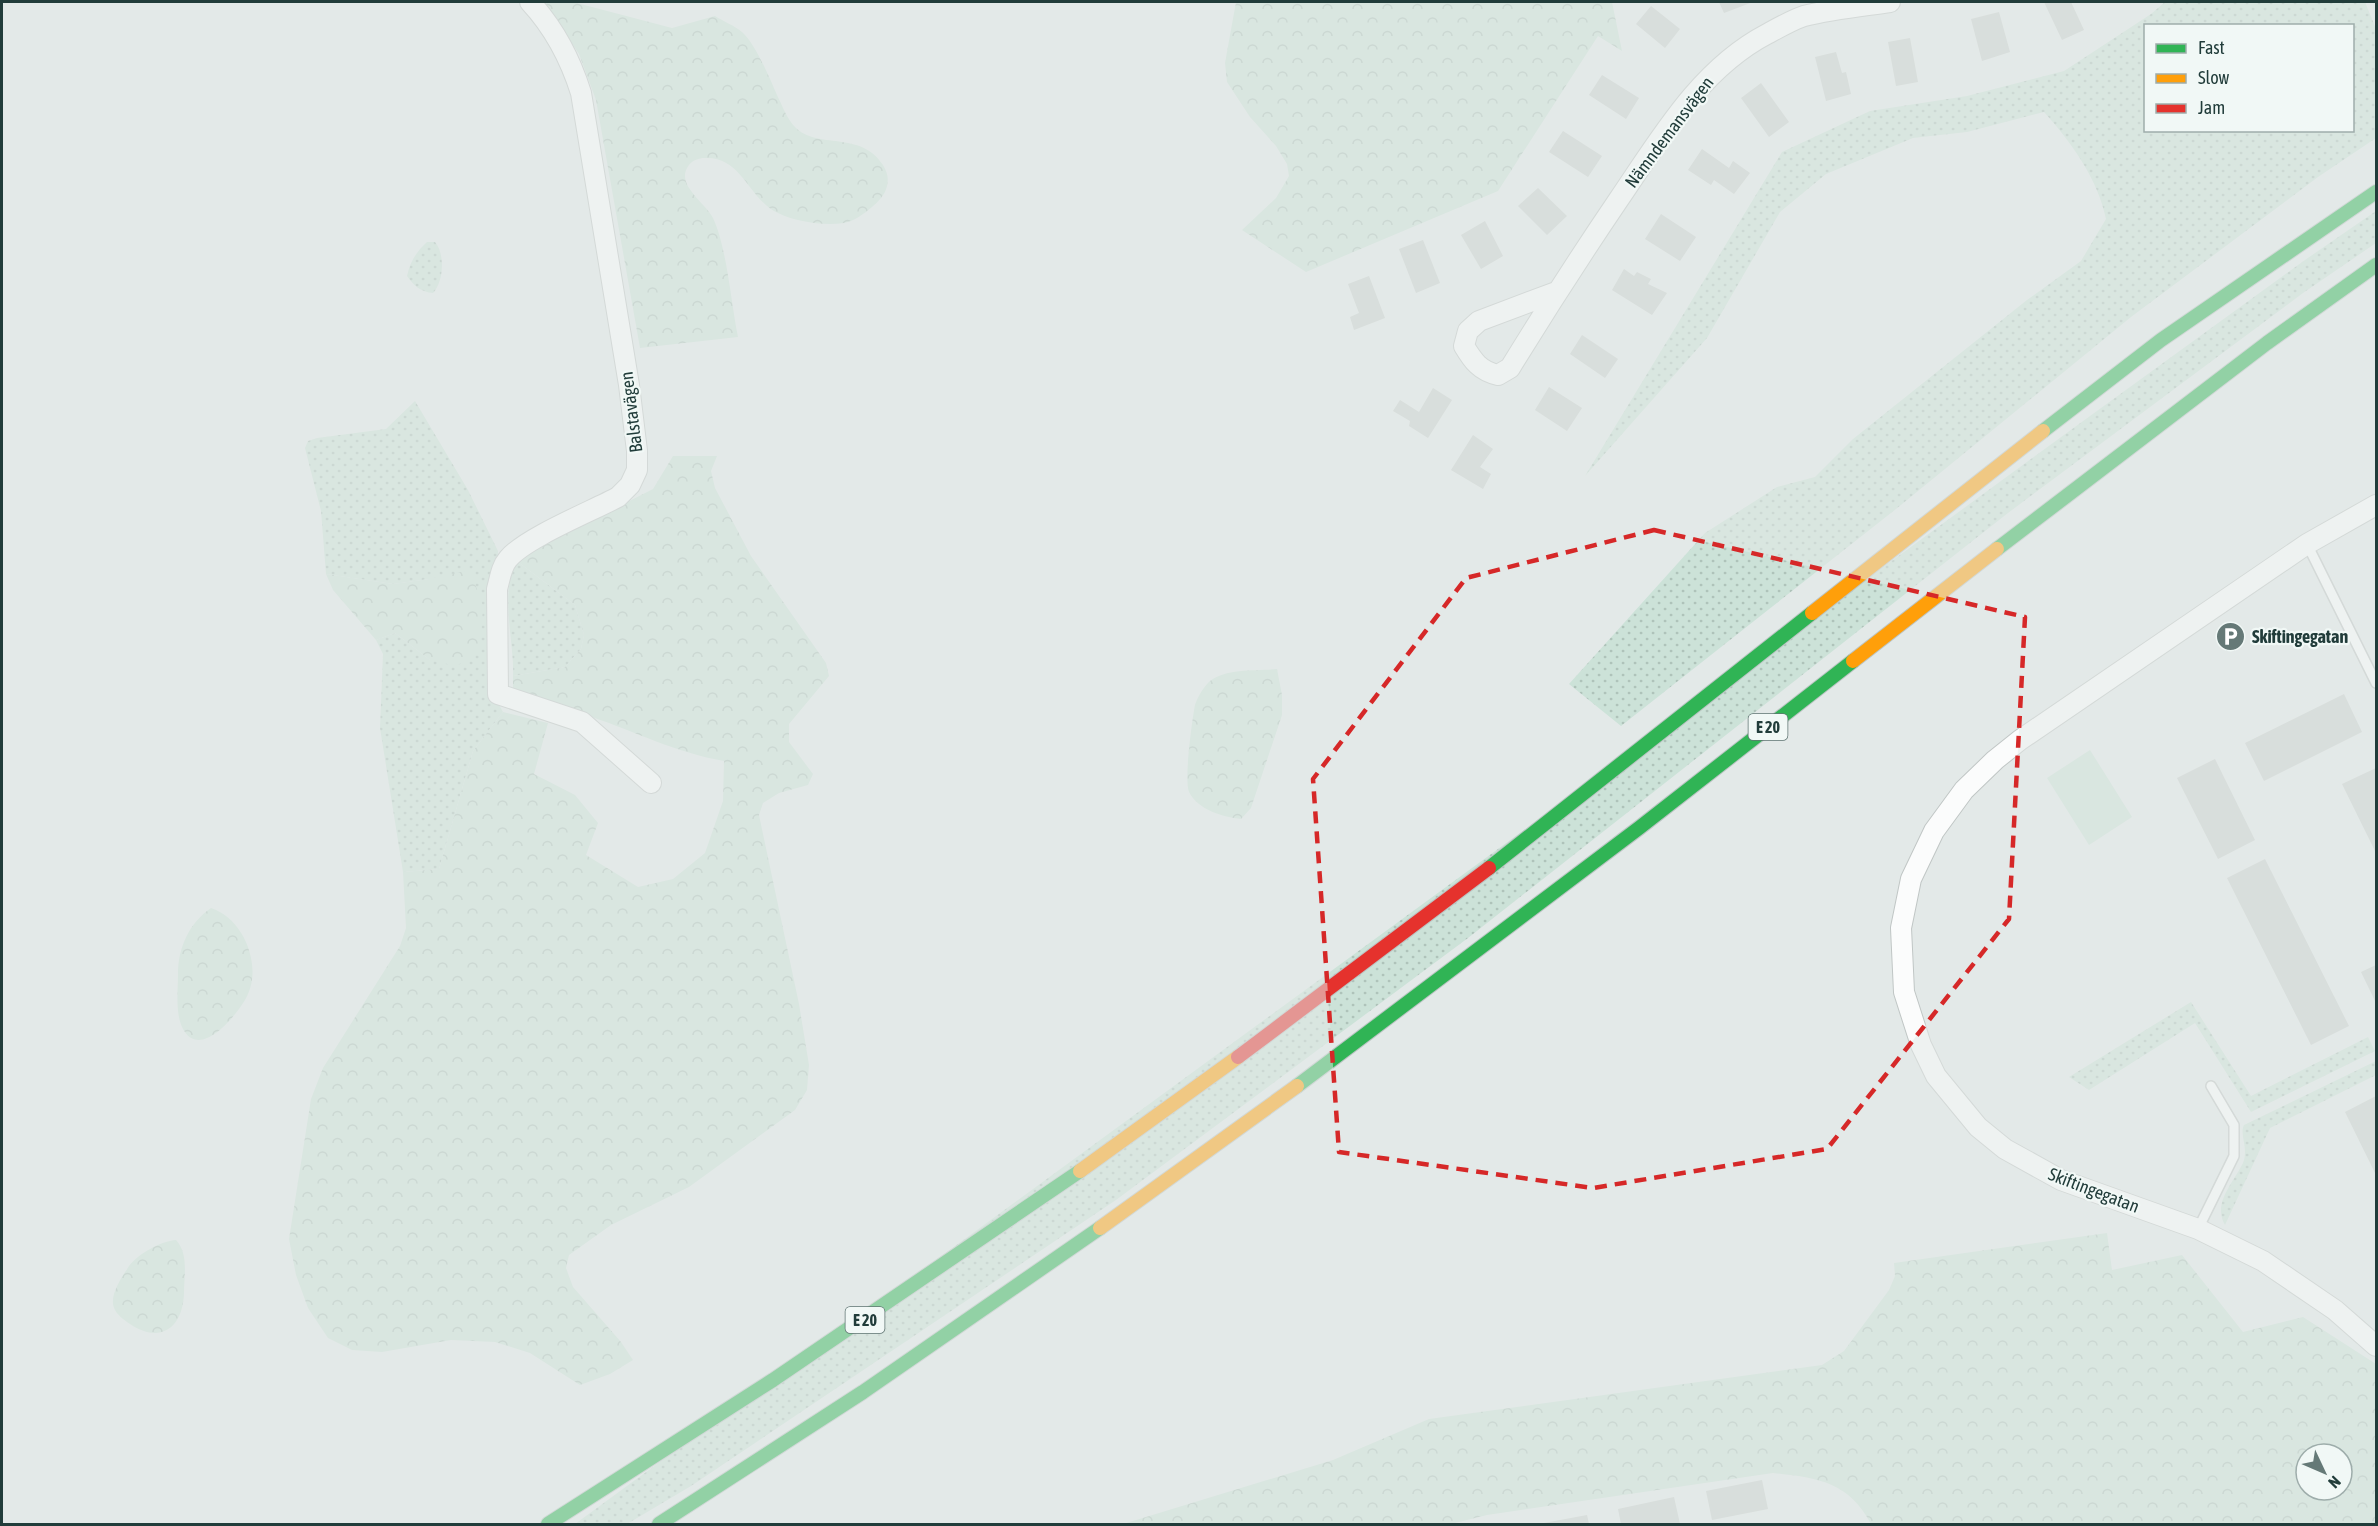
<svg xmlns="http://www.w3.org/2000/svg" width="2378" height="1526" font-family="'Asap Condensed',sans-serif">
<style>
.grass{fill:url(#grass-dots);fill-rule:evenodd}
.forest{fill:url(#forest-crowns);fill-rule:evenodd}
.pitch{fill:#cce2d8}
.building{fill:#cad0ce}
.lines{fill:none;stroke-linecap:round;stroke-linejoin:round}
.lane-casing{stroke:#c0c6c5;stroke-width:12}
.street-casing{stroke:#c0c6c5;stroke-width:22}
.fast-casing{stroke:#bcc5c4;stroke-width:16}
.slow-casing{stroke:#bcc5c4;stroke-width:16}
.jam-casing{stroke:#bcc5c4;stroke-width:16}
.lane{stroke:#fbfcfc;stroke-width:9}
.street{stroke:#fbfcfc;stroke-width:20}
.fast{stroke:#30b455;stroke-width:14}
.slow{stroke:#ff9f0a;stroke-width:14}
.jam{stroke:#e5322d;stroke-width:14}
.marked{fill:none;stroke:#d62828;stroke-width:4.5;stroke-dasharray:12 8;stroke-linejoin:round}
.labels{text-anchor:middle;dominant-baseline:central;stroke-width:4.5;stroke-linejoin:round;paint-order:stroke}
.shield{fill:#f1f8f6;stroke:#5f7472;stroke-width:1.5}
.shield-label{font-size:16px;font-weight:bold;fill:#213c3a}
.street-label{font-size:18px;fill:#213c3a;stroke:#f1f8f6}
.poi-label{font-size:18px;font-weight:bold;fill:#213c3a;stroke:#f1f8f6;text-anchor:start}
</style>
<defs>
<pattern id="grass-dots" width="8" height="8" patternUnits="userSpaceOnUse" patternTransform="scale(1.5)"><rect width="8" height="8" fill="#cce2d8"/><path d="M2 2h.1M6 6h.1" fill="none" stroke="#afc3ba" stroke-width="1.8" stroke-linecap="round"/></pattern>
<pattern id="forest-crowns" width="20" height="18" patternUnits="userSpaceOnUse" patternTransform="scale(1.5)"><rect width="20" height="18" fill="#cce2d8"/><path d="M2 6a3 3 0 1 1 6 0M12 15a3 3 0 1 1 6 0" fill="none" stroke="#afc3ba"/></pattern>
</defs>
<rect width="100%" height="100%" fill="#e3e9e8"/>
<g class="grass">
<path d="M2165 2H2365L2376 29V138L2318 177 2131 317 1896 509 1621 726 1569 684 1705 533 1777 487 1815 477 1853 439 2027 300 2081 261 2106 219C2098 179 2071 142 2044 112L1967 132 1913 138 1826 174 1780 212 1707 338 1585 476 1782 152 1870 111 1967 96 2064 71 2151 14ZM2146 26H2352V130H2146Z"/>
<polygon points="2376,211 2376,243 2303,293 2008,513 1468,938 1116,1200 691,1486 627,1524 575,1524 2068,432 2305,260"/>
<path d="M427 242H435C445 253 444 282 433 293 421 292 414 286 407 276 410 262 416 252 427 242Z"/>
<polygon points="415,401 468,490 498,551 494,696 503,712 473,751 439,869 403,872 380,728 383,654 376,640 395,633 430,660 429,579 393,584 326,574 321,511 305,448 308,441 317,438 386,429"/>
<path d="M518 562 575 605 584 635 581 649 565 667 513 676C515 644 498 588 518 562Z"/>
<polygon points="2191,1002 2251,1096 2368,1037 2375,1051 2251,1112 2195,1023 2089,1090 2069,1077"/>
<path d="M2376 1061V1075L2270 1128 2225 1225C2212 1203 2234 1182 2243 1163 2249 1147 2239 1135 2244 1125Z"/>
</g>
<g class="forest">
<path d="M544 2H573L672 28 715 16C723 21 735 26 742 32 755 43 770 79 777 95 782 105 787 119 795 127 817 150 861 130 883 165 887 172 889 177 887 186 885 195 878 202 872 207 864 214 854 221 844 223 824 226 796 222 778 213 749 200 742 156 705 158 699 158 693 160 689 165 674 184 705 202 713 218 727 248 731 303 738 337L640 348 596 100 579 54Z"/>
<polygon points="1236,2 1612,2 1622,51 1598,36 1498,191 1306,272 1242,230 1276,198 1289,176 1287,164 1276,146 1250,117 1227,82 1225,63"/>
<path d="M673 456H717L711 471 715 488 751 556 826 663 829 676 789 724V742L813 774 808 785 779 793 763 803 759 815 799 1004 809 1065 807 1090 795 1110 689 1187 611 1225 569 1255 566 1268 573 1287 621 1342 633 1360 610 1374 580 1385 530 1353 495 1342 451 1340 382 1352 352 1350 328 1338 308 1308 296 1275 289 1239 311 1099 323 1068 400 946 406 928 403 872 439 869 473 751 503 712 548 723 534 774 575 795 598 823 586 855 638 887 673 879 705 853 723 801 724 761C677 753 636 732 592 717 565 709 538 703 513 691V676L565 667 581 649 584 635 575 605 518 562 529 552 653 489Z"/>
<polygon points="470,570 483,606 480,652 456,666 430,660 395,633 376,640 333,590 326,574 393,584 429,579"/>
<path d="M1277 669 1282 695V715L1251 808 1241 819C1223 817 1198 810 1189 792 1184 780 1192 720 1195 705 1197 698 1204 686 1210 681 1226 668 1257 671 1277 669Z"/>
<path d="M211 908C245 919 264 969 245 1000 235 1017 200 1060 183 1029 175 1014 178 991 178 974 178 948 189 923 211 908Z"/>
<path d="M2107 1233 2112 1270 2182 1255 2243 1332 2303 1317 2376 1364V1524H1871C1848 1481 1817 1478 1773 1473L1487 1515 1451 1524H1123L1333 1460 1429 1419 1822 1365 1844 1351 1889 1290 1895 1276 1894 1263ZM2306 1454H2342V1490H2306Z"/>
<path d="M176 1240C189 1254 184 1276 184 1293 183 1327 161 1345 130 1324 124 1320 117 1315 114 1308 109 1295 122 1277 129 1266 138 1254 161 1241 176 1240Z"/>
</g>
<polygon class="pitch" points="2090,750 2132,817 2089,845 2047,778"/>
<g class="building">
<polygon points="1719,2 1753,2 1724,13"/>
<polygon points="2044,2 2071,2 2084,30 2062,40"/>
<polygon points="1651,6 1680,29 1665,48 1636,24"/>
<polygon points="1999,12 2010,52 1982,61 1971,19"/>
<polygon points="1910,38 1918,82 1896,86 1888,42"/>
<polygon points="1836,52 1842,73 1846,72 1851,94 1826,101 1815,57"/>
<polygon points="1602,75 1639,98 1626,119 1589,95"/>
<polygon points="1761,83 1789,122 1769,137 1741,98"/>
<polygon points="1563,131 1602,156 1588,177 1549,152"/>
<polygon points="1702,149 1729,168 1733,161 1750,173 1734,194 1714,180 1711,185 1688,170"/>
<polygon points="1538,188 1567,216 1547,235 1518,206"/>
<polygon points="1661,214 1696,237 1680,261 1645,239"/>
<polygon points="1485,221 1503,256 1481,269 1461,235"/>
<polygon points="1423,240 1440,283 1416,293 1399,249"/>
<polygon points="1624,269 1634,276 1637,272 1651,279 1648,284 1667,293 1652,315 1612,290"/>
<polygon points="1369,276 1385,318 1354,330 1350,317 1359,313 1348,284"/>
<polygon points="1582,335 1618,359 1605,378 1570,354"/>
<polygon points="1549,387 1582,408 1567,431 1535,410"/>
<polygon points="1433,388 1452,400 1428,438 1409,426 1410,421 1393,411 1400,400 1419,412"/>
<polygon points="1473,435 1493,449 1480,467 1491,474 1483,489 1451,470"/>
<polygon points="2344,694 2362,732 2264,781 2245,743"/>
<polygon points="2215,759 2255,840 2218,859 2177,778"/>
<polygon points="2376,768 2376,853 2342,784"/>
<polygon points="2265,859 2349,1026 2311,1045 2227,878"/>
<polygon points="2376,965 2376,1003 2361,972"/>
<polygon points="2376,1096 2376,1175 2345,1112"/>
<polygon points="1762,1480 1768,1509 1712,1520 1706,1491"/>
<polygon points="1674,1497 1680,1524 1621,1524 1618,1509"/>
<polygon points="1587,1515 1589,1524 1544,1524 1544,1523"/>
</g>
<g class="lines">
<defs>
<g id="lane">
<polyline points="2307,544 2376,683"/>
<polyline points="2198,1229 2234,1156 2234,1125 2211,1086"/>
</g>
<g id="street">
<path d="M530 2C555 29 570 58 581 93L629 385 637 451V470L630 485 618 497C592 511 525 538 508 559 501 567 500 579 497 589L498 694 582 722 651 783"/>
<path d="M1556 292 1479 321 1468 331 1464 346C1473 361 1480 371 1498 375L1510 368C1545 311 1581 255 1619 199 1660 139 1700 69 1767 34 1778 28 1792 20 1804 16 1831 9 1862 6 1890 2"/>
<polyline points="2376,505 2307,544 2020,740 1995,760 1964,790 1934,831 1911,879 1901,928 1904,992 1921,1045 1936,1076 1978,1127 2005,1149 2061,1180 2198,1229 2263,1261 2335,1310 2376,1346"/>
</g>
<g id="fast">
<polyline points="2043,431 2161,340 2376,192"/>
<polyline points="1997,549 2267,343 2376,265"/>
<polyline points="1489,868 1812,613"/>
<polyline points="1297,1086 1639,828 1853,661"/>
<polyline points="548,1524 773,1380 1080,1171"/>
<polyline points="659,1524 863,1392 1100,1228"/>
</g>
<g id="slow">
<polyline points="1812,613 2043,431"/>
<polyline points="1853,661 1997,549"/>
<polyline points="1080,1171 1238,1057"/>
<polyline points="1100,1228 1297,1086"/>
</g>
<polyline id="jam" points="1238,1057 1489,868"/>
</defs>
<use href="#lane" class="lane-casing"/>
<use href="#street" class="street-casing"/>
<use href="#fast" class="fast-casing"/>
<use href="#slow" class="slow-casing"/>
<use href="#jam" class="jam-casing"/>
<use href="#lane" class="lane"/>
<use href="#street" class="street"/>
<use href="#fast" class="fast"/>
<use href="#slow" class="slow"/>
<use href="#jam" class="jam"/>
</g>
<path d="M0 0H2378V1526H0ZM1654 530 2025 617 2009 919 1827 1149 1593 1188 1339 1152 1313 779 1466 578Z" fill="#e3e9e8" fill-opacity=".55" fill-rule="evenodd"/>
<path class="marked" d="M1654 530 2025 617 2009 919 1827 1149 1593 1188 1339 1152 1313 779 1466 578Z"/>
<defs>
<symbol id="parking-disc" viewBox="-11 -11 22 22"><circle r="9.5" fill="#657977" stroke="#f1f8f6"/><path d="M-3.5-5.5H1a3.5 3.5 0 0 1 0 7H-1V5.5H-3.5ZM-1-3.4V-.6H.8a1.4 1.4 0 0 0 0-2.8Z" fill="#fff"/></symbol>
</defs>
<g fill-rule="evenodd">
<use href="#parking-disc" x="2214" y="620" width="33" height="33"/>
</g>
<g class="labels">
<g class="shield">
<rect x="1748.5" y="714" width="39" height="26" rx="4.5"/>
<rect x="845.5" y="1307" width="39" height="26" rx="4.5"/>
</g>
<g class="shield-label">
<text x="1768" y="727">E 20</text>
<text x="865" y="1320">E 20</text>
</g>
<g class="street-label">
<text transform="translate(1669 132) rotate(-53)">Nämndemansvägen</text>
<text transform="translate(631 412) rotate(-97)">Balstavägen</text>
<text transform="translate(2094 1190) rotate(21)">Skiftingegatan</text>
</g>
<g class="poi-label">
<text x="2252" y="636">Skiftingegatan</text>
</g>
</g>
<rect width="2378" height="1526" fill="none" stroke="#213c3a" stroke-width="6"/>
<rect x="2144" y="24" width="210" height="108" fill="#f1f8f6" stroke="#9eadab" stroke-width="1.5"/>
<rect x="2156" y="44" width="30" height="9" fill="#30b455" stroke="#9eadab" stroke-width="1.5"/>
<text x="2198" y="54" font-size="18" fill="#213c3a">Fast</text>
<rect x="2156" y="74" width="30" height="9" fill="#ff9f0a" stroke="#9eadab" stroke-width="1.5"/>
<text x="2198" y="84" font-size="18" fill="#213c3a">Slow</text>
<rect x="2156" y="104" width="30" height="9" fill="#e5322d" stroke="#9eadab" stroke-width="1.5"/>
<text x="2198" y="114" font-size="18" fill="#213c3a">Jam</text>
<g transform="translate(2324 1472) rotate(134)"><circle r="28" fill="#f1f8f6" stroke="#9eadab" stroke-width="1.5"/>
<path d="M0-4.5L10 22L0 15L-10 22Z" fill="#657977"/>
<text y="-9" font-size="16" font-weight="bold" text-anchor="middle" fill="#213c3a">N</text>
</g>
</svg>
